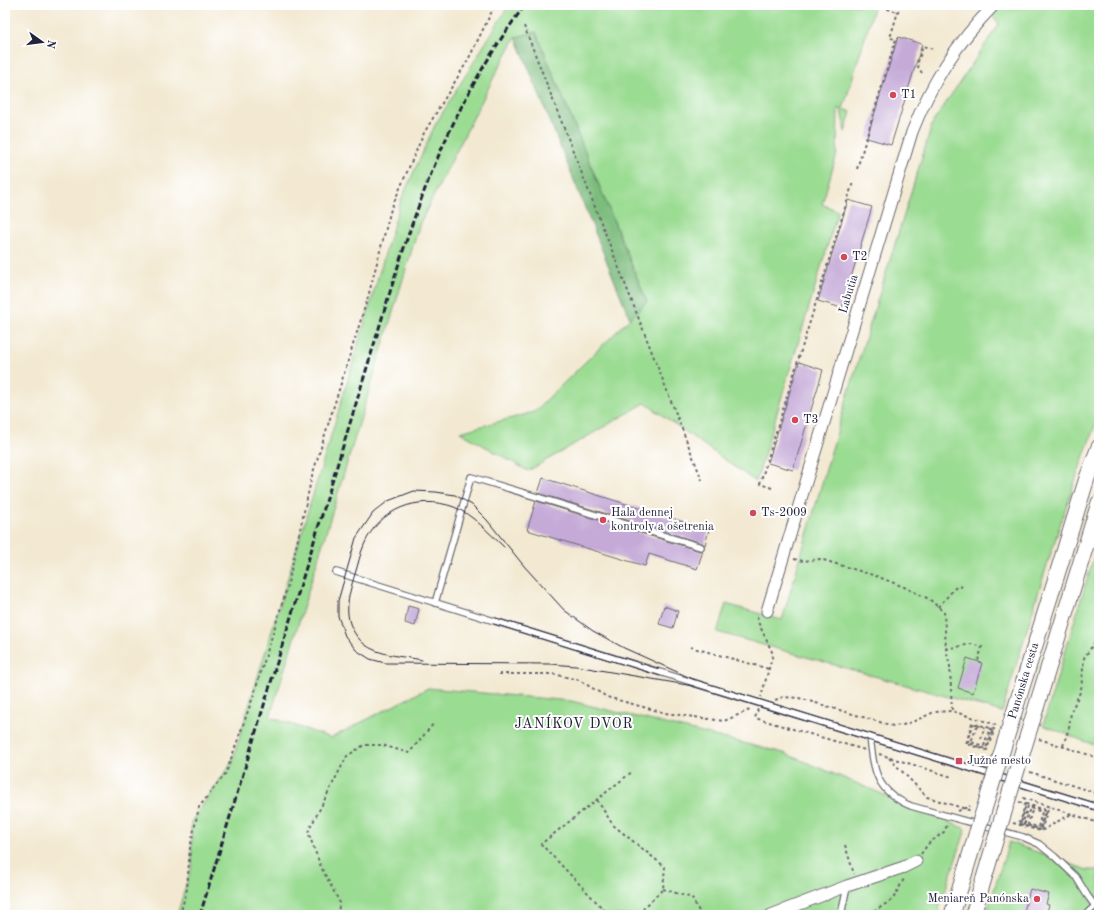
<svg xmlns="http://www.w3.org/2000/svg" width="1104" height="920" font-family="'Old Standard TT',serif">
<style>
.green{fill:#9bdc93;stroke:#5e7f67}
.forest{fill:#7cbc7d;stroke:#4f6f5c}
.building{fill:#c5aad8}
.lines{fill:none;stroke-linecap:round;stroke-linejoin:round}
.lane-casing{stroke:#6b6870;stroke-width:8}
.street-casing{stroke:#6b6870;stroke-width:13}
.secondary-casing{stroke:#6b6870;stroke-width:17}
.path{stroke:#6b6870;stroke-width:2;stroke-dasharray:3 3;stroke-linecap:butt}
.lane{stroke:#fff;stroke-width:5.5}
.street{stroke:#fff;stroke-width:11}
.secondary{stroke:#fff;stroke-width:15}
.tram{stroke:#22223b;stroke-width:1}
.rail{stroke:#22223b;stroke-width:3;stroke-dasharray:6 3;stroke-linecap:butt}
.secondary-bridge-casing{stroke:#6b6870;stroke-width:17;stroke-linecap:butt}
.path-bridge{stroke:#6b6870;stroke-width:2;stroke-dasharray:3 3;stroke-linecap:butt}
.secondary-bridge{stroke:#fff;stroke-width:15}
.poi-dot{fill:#d1495b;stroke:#fff;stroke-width:1.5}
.labels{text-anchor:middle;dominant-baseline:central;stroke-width:4;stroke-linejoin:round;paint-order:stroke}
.poi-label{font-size:12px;fill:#22223b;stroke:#fff;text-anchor:start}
.street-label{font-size:12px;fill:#22223b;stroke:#fff}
.quarter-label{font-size:14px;letter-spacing:1px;fill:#22223b;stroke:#fff}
</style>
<rect width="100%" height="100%" fill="#fff"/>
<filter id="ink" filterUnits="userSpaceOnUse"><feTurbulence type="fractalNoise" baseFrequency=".025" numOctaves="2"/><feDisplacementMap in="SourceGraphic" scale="8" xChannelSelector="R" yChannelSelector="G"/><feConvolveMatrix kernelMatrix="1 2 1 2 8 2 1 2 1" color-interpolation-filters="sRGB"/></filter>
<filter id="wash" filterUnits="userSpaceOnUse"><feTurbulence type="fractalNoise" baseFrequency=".012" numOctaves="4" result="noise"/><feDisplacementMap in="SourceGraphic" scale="16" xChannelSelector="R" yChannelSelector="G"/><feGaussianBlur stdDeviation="0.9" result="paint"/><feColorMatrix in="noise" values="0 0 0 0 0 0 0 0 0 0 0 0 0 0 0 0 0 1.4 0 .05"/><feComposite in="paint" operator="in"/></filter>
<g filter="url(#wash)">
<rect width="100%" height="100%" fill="#f3e9d2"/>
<g class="green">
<polygon points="509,5 875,5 843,109 851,112 845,132 841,109 838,108 837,154 822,204 838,211 756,482 645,403 528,471 460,432 534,412 647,302 536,32 516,37 499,67 420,223 270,717 331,738 428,688 571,701 784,753 966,829 937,915 177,915 192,865 191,822 232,762 339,409 401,200 435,125"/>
<path d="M985 5H1099V415C1062 512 1032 612 1002 712L717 632 726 604 782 620 846 401 933 122 999 24Z"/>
<polygon points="1099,540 1099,747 1043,725"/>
<polygon points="1009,842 1087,870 1099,870 1099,915 986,915"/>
</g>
<polygon class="forest" points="536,32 647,302 630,319 516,37"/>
<g id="blocks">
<g class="building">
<polygon points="898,37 922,44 891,145 867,138"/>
<polygon points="848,200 872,207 842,308 818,301"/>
<polygon points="799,362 823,370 793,470 768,463"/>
<polygon points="543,478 709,530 705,545 702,543 538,493"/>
<polygon points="536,501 700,551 703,551 697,569 649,554 645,566 527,530"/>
<polygon points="408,606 419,609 415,626 405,623"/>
<polygon points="664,606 678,611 673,628 659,624"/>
<polygon points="967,658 982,663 973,693 958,688"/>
<polygon points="1030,889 1049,894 1046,904 1049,905 1046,915 1023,915"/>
</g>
</g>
</g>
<g filter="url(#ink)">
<use href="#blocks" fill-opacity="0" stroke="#6b6870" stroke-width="1"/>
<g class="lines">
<defs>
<g id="lane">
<polyline points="336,572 1099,808"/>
<polyline points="435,603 471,477 701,547"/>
<path d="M870 737C874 772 876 791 911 806L1023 837 1039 844 1055 857 1076 877 1087 895 1095 906 1099 908"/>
<polyline points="841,915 847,886"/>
<polyline points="1085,915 1095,906"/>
</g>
<g id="street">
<path d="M767 611 912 132C932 81 956 44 994 5"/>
<polyline points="771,915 847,886 904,867 916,861"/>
</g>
<g id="secondary">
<polyline points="1013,716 1087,478 1099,447"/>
<polyline points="1032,721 1099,503"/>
<polyline points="952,915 977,832"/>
<polyline points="973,915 996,838"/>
</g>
</defs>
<use href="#lane" class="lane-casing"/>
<use href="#street" class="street-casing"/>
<use href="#secondary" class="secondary-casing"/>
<g class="path">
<polyline points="876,5 897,12"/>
<polyline points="524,26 702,480"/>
<polyline points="922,73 917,65 923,46 933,49"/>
<polyline points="857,169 896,39 890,38 900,5"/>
<polyline points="772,488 760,484 853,182"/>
<polyline points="794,559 803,561 820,559 876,576 904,587 929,599 944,612 946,649 950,666 952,711"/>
<polyline points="938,607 955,588 963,586"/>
<polyline points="757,617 758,622 773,654 761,697"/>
<polyline points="690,647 769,669"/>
<polyline points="946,649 971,644 982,647 978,661"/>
<polyline points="499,674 553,674 579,680 607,697 665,713 724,721 752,709"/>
<polyline points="775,700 783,697 799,698 893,726 903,725 917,720 934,712 952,711 997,725"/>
<polyline points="758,709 755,718 865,750"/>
<polyline points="977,726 971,742 984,746"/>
<polyline points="981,739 984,729 983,728"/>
<polyline points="1039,739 1099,758"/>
<polyline points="991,742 994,729 972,723 966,744 987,750 993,730 973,724 968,743 986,749 991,731"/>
<polyline points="1063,746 1069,728 1071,712 1081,690 1084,658 1099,636"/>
<polyline points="879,754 952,777"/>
<polyline points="889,758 927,797 972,811"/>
<polyline points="1030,772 1099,794"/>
<polyline points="1023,798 1099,823"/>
<polyline points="597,800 613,825 665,867 663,889 637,915"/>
<polyline points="1019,802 1025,804 1020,824"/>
<polyline points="958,811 970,806"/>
<polyline points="1031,814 1035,802"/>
<polyline points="1013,823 1041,831 1071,814"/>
<polyline points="1041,830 1049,807"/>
<polyline points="845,845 854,874"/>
<polyline points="921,854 928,844 944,832 948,823"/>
<polyline points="663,889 692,898 701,915"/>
<polyline points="180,915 187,889 190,848 199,807 226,773 253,697 287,588 312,476 368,297 391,209 424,133 468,60 495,5"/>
<polyline points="337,915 340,903 321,867 308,832 347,756 364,745 382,745 409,753 434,723"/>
<polyline points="609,915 541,844 633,771"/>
<polyline points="869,915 893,899 905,877"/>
</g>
<use href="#lane" class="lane"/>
<use href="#street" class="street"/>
<use href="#secondary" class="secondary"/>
<g class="tram">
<polyline points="496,618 659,669"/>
<polyline points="494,624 660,676"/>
<path d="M422 660C403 656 374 656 360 640 341 619 348 597 355 574 358 565 360 554 364 545 379 509 418 494 454 507 472 514 490 534 504 547"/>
<polyline points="690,678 1099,804"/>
<polyline points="688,685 1099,811"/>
<polyline points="693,686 576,666 551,664 385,663 370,659 356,650 345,636 338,616 338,601 356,538 373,513 388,501 414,491 436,492 455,495 472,505 487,520 524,566 564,610 593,631 624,648 695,680"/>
</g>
<path class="rail" d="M200 915 390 292C422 187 458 94 525 5"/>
<defs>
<g id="secondary-bridge">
<polyline points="977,832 1013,716"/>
<polyline points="996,838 1032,721"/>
</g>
</defs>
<use href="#secondary-bridge" class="secondary-bridge-casing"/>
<g class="path-bridge">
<polyline points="984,746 989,730 995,732"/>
<polyline points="1018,821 1025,823 1030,808 1042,812 1038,827 1028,824 1031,814"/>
<polyline points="1020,824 1040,830 1046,810 1026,804 1021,823 1039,829 1045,811 1028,806 1023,822"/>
</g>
<use href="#secondary-bridge" class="secondary-bridge"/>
</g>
</g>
<g class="poi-dot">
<circle cx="893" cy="95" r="4"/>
<circle cx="844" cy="257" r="4"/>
<circle cx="795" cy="420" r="4"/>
<circle cx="753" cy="513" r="4"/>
<circle cx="603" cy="520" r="4"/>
<rect x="955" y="757" width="8" height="8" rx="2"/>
<circle cx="1037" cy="899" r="4"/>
</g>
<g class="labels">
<g class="poi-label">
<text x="901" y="95">T1</text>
<text x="852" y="257">T2</text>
<text x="803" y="420">T3</text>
<text x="611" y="513">Hala dennej<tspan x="611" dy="14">kontroly a ošetrenia</tspan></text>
<text x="761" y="513">Ts-2009</text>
<text x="967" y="761">Južné mesto</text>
<text x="1029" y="899" text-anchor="end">Meniareň Panónska</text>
</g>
<g class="street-label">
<text transform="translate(849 294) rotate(-73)">Labutia</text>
<text transform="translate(1024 681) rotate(-73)">Panónska cesta</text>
</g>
<g class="quarter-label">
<text x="574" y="724">JANÍKOV DVOR</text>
</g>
</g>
<rect width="1104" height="920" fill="none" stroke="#fff" stroke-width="20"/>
<g transform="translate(42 42) rotate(104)" stroke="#ffffff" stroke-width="3" paint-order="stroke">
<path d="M0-3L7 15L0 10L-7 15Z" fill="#22223b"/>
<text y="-6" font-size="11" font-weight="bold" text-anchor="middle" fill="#22223b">N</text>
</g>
</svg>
